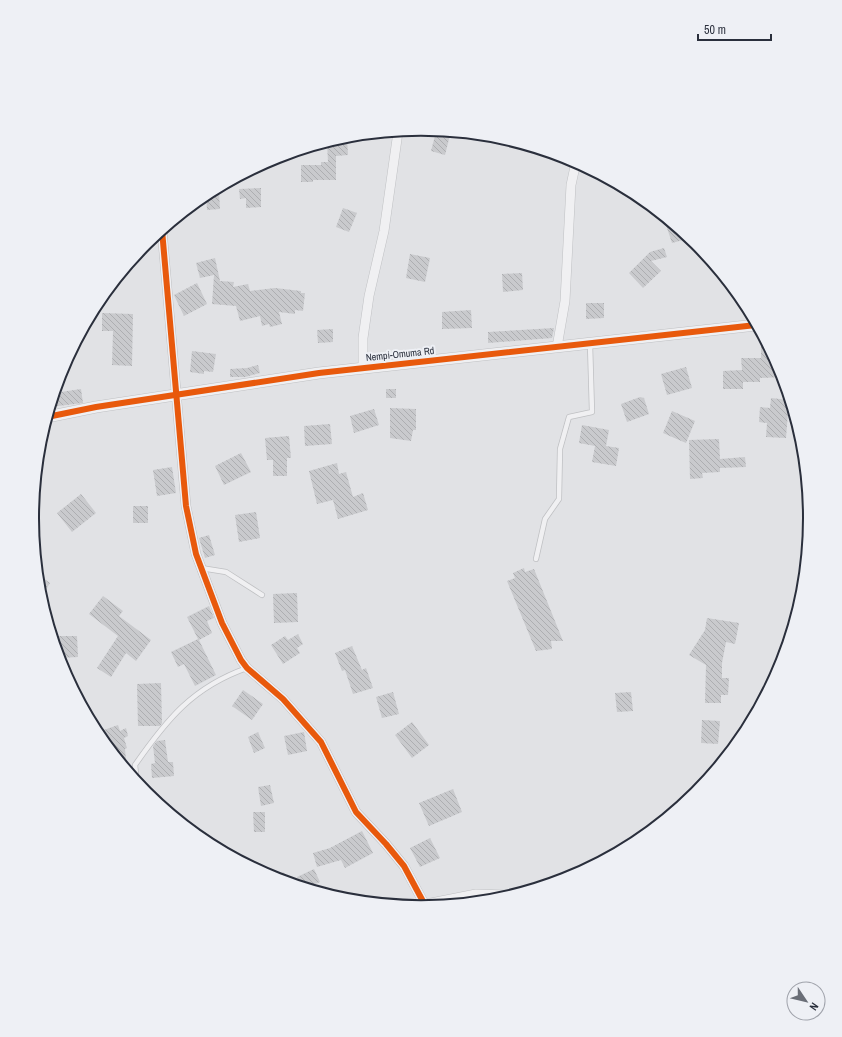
<svg xmlns="http://www.w3.org/2000/svg" width="842" height="1037" font-family="'Archivo Narrow',sans-serif">
<style>
.building{fill:url(#building-back-hatch)}
.lines{fill:none;stroke-linecap:round;stroke-linejoin:round}
.service-casing{stroke:#bfc0c3;stroke-width:6}
.minor-casing{stroke:#bfc0c3;stroke-width:10}
.tertiary-casing{stroke:#bfc0c3;stroke-width:12}
.service{stroke:#f0f0f2;stroke-width:4.5}
.minor{stroke:#f0f0f2;stroke-width:9}
.tertiary{stroke:#f0f0f2;stroke-width:11}
.cycleway-casing{stroke:#eef0f5;stroke-width:8}
.cycleway{stroke:#e8590c;stroke-width:6}
.labels{text-anchor:middle;dominant-baseline:central;stroke-width:4;stroke-linejoin:round;paint-order:stroke}
.street-label{font-size:10px;fill:#2a2f3c;stroke:#eef0f5}
.rim{fill:none;stroke:#2a2f3c;stroke-width:2}
</style>
<defs>
<pattern id="building-back-hatch" width="6" height="6" patternUnits="userSpaceOnUse"><rect width="6" height="6" fill="#c9cacd"/><path d="M-1 5l2 2M0 0l6 6M5-1l2 2" fill="none" stroke="#adaeb1"/></pattern>
</defs>
<rect width="100%" height="100%" fill="#e1e2e5"/>
<g class="building">
<polygon points="436,132 450,135 445,155 431,151"/>
<polygon points="347,137 348,155 336,156 336,180 313,180 313,182 301,182 301,165 321,165 321,162 328,162 327,143"/>
<polygon points="261,188 261,207 246,208 246,198 240,199 239,189"/>
<polygon points="210,192 219,192 220,209 207,210 206,194"/>
<polygon points="343,208 357,213 349,232 336,227"/>
<polygon points="663,216 680,230 683,240 672,243"/>
<polygon points="664,248 667,257 651,261 661,271 643,288 629,273 650,252"/>
<polygon points="410,254 430,258 425,282 406,278"/>
<polygon points="215,258 220,281 234,282 233,287 248,284 250,291 275,288 301,291 301,293 305,293 303,311 295,310 295,314 279,312 282,324 270,327 269,324 262,326 260,316 240,321 236,306 212,304 214,275 200,278 196,263"/>
<polygon points="522,273 523,290 503,292 502,274"/>
<polygon points="197,283 207,304 184,316 174,295"/>
<polygon points="586,303 604,303 604,318 586,319"/>
<polygon points="471,310 472,328 442,329 442,312"/>
<polygon points="102,313 133,314 132,366 112,365 113,331 102,331"/>
<polygon points="554,328 552,338 488,343 488,332"/>
<polygon points="333,329 333,342 318,343 317,330"/>
<polygon points="767,345 783,377 760,378 760,382 743,382 743,389 723,389 723,371 742,370 741,358 761,358 761,346"/>
<polygon points="192,351 216,354 213,372 204,371 204,374 190,372"/>
<polygon points="258,365 260,373 245,377 230,377 230,369 247,368"/>
<polygon points="686,367 692,388 667,395 661,374"/>
<polygon points="59,377 61,392 81,389 83,403 50,407"/>
<rect x="386" y="389" width="10" height="9"/>
<polygon points="640,397 644,398 649,414 627,422 621,404"/>
<polygon points="771,398 789,400 786,438 766,437 767,423 759,422 760,407 770,408"/>
<polygon points="390,408 416,409 416,430 413,430 411,441 390,438"/>
<polygon points="374,409 379,425 354,433 350,416"/>
<polygon points="672,411 695,421 686,443 663,433"/>
<polygon points="330,424 332,444 305,446 304,426"/>
<polygon points="582,425 609,430 606,446 619,448 616,466 592,462 595,446 579,443"/>
<polygon points="289,436 291,458 287,458 287,476 273,476 273,460 267,460 265,438"/>
<polygon points="719,439 720,459 745,457 746,467 720,468 720,472 702,473 703,478 690,479 689,440"/>
<polygon points="241,453 251,472 224,485 215,466"/>
<polygon points="337,463 339,474 346,472 353,497 363,493 368,510 338,519 333,500 317,504 309,471"/>
<polygon points="172,467 176,493 157,496 153,470"/>
<polygon points="81,494 96,513 72,532 57,513"/>
<rect x="133" y="506" width="15" height="17"/>
<polygon points="256,512 260,538 239,542 235,515"/>
<polygon points="209,535 215,555 205,558 199,538"/>
<polygon points="524,568 525,572 534,569 563,641 551,641 552,649 536,651 507,581 515,578 513,573"/>
<polygon points="37,574 50,583 45,591 39,586"/>
<polygon points="297,593 298,622 274,623 273,594"/>
<polygon points="103,596 123,611 119,616 151,640 136,661 126,653 111,677 97,668 118,636 89,614"/>
<polygon points="209,606 214,618 207,621 212,633 199,640 216,675 195,686 184,664 178,667 171,652 198,639 187,617"/>
<polygon points="707,618 739,623 735,644 726,642 722,663 722,678 729,678 728,695 721,695 721,703 705,703 706,665 689,655 705,630"/>
<polygon points="298,634 303,644 297,648 300,653 283,664 271,645 285,636 288,640"/>
<polygon points="56,636 77,636 78,657 59,658"/>
<polygon points="352,646 362,670 366,668 373,688 353,694 345,670 342,671 335,653"/>
<polygon points="161,683 162,723 160,726 138,726 137,684"/>
<polygon points="243,690 263,704 252,720 232,706"/>
<polygon points="393,692 399,714 382,718 376,697"/>
<polygon points="631,692 633,711 617,712 615,693"/>
<polygon points="702,720 720,721 718,744 701,743"/>
<polygon points="412,722 429,745 412,758 395,735"/>
<polygon points="118,725 120,731 126,728 128,736 124,738 127,748 125,749 127,770 105,744 101,731"/>
<polygon points="258,732 265,748 254,753 248,737"/>
<polygon points="304,732 307,751 288,755 284,736"/>
<polygon points="165,740 168,762 173,762 174,776 152,778 151,764 155,763 153,746 157,741"/>
<polygon points="270,785 274,803 261,806 258,787"/>
<polygon points="453,789 462,812 429,826 419,803"/>
<polygon points="253,812 265,812 265,832 254,832"/>
<polygon points="362,831 373,853 345,868 341,860 317,867 313,853 330,848"/>
<polygon points="430,838 440,858 420,867 410,848"/>
<polygon points="314,869 320,882 306,888 301,887 297,877"/>
<polygon points="283,872 298,886 276,879"/>
</g>
<g class="lines">
<defs>
<g id="service">
<polyline points="536,559 545,519 559,499 560,449 569,417 592,412 590,344"/>
<polyline points="201,568 226,572 262,595"/>
<path d="M137 783 135 765C167 719 193 687 247 668"/>
</g>
<g id="minor">
<polyline points="162,230 186,506 196,554 222,623 241,660 247,668 283,699 321,742 356,812 386,844 404,866 426,907"/>
<polyline points="557,347 565,301 571,185 576,162"/>
<polyline points="363,368 363,338 369,296 384,231 398,132"/>
<polyline points="426,904 476,894 507,895 524,892"/>
</g>
<polyline id="tertiary" points="47,417 96,407 319,373 756,325"/>
</defs>
<use href="#service" class="service-casing"/>
<use href="#minor" class="minor-casing"/>
<use href="#tertiary" class="tertiary-casing"/>
<use href="#service" class="service"/>
<use href="#minor" class="minor"/>
<use href="#tertiary" class="tertiary"/>
<defs>
<g id="cycleway">
<polyline points="162,230 186,506 196,554 222,623 241,660 247,668 283,699 321,742 356,812 386,844 404,866 426,907"/>
<polyline points="47,417 96,407 319,373 756,325"/>
</g>
</defs>
<use href="#cycleway" class="cycleway-casing"/>
<use href="#cycleway" class="cycleway"/>
</g>
<g class="labels">
<g class="street-label">
<text transform="translate(400 354) rotate(-6)">Nempi-Omuma Rd</text>
</g>
</g>
<path d="M0 0H842V1037H0ZM39 518a382 382 0 1 1 764 0a382 382 0 1 1-764 0Z" fill="#eef0f5" fill-rule="evenodd"/>
<path class="rim" d="M39 518a382 382 0 1 1 764 0a382 382 0 1 1-764 0Z"/>
<g transform="translate(806 1001) rotate(125)"><circle r="19" fill="#eef0f5" stroke="#a0a3ab"/>
<path d="M0-3L7 15L0 10L-7 15Z" fill="#6a6e77"/>
<text y="-6" font-size="11" font-weight="bold" text-anchor="middle" fill="#2a2f3c">N</text>
</g>
<path d="M698 34v6h73v-6" fill="none" stroke="#2a2f3c" stroke-width="2"/>
<text x="704" y="34" font-size="12" fill="#2a2f3c" stroke="#eef0f5" stroke-width="3" paint-order="stroke">50 m</text>
</svg>
